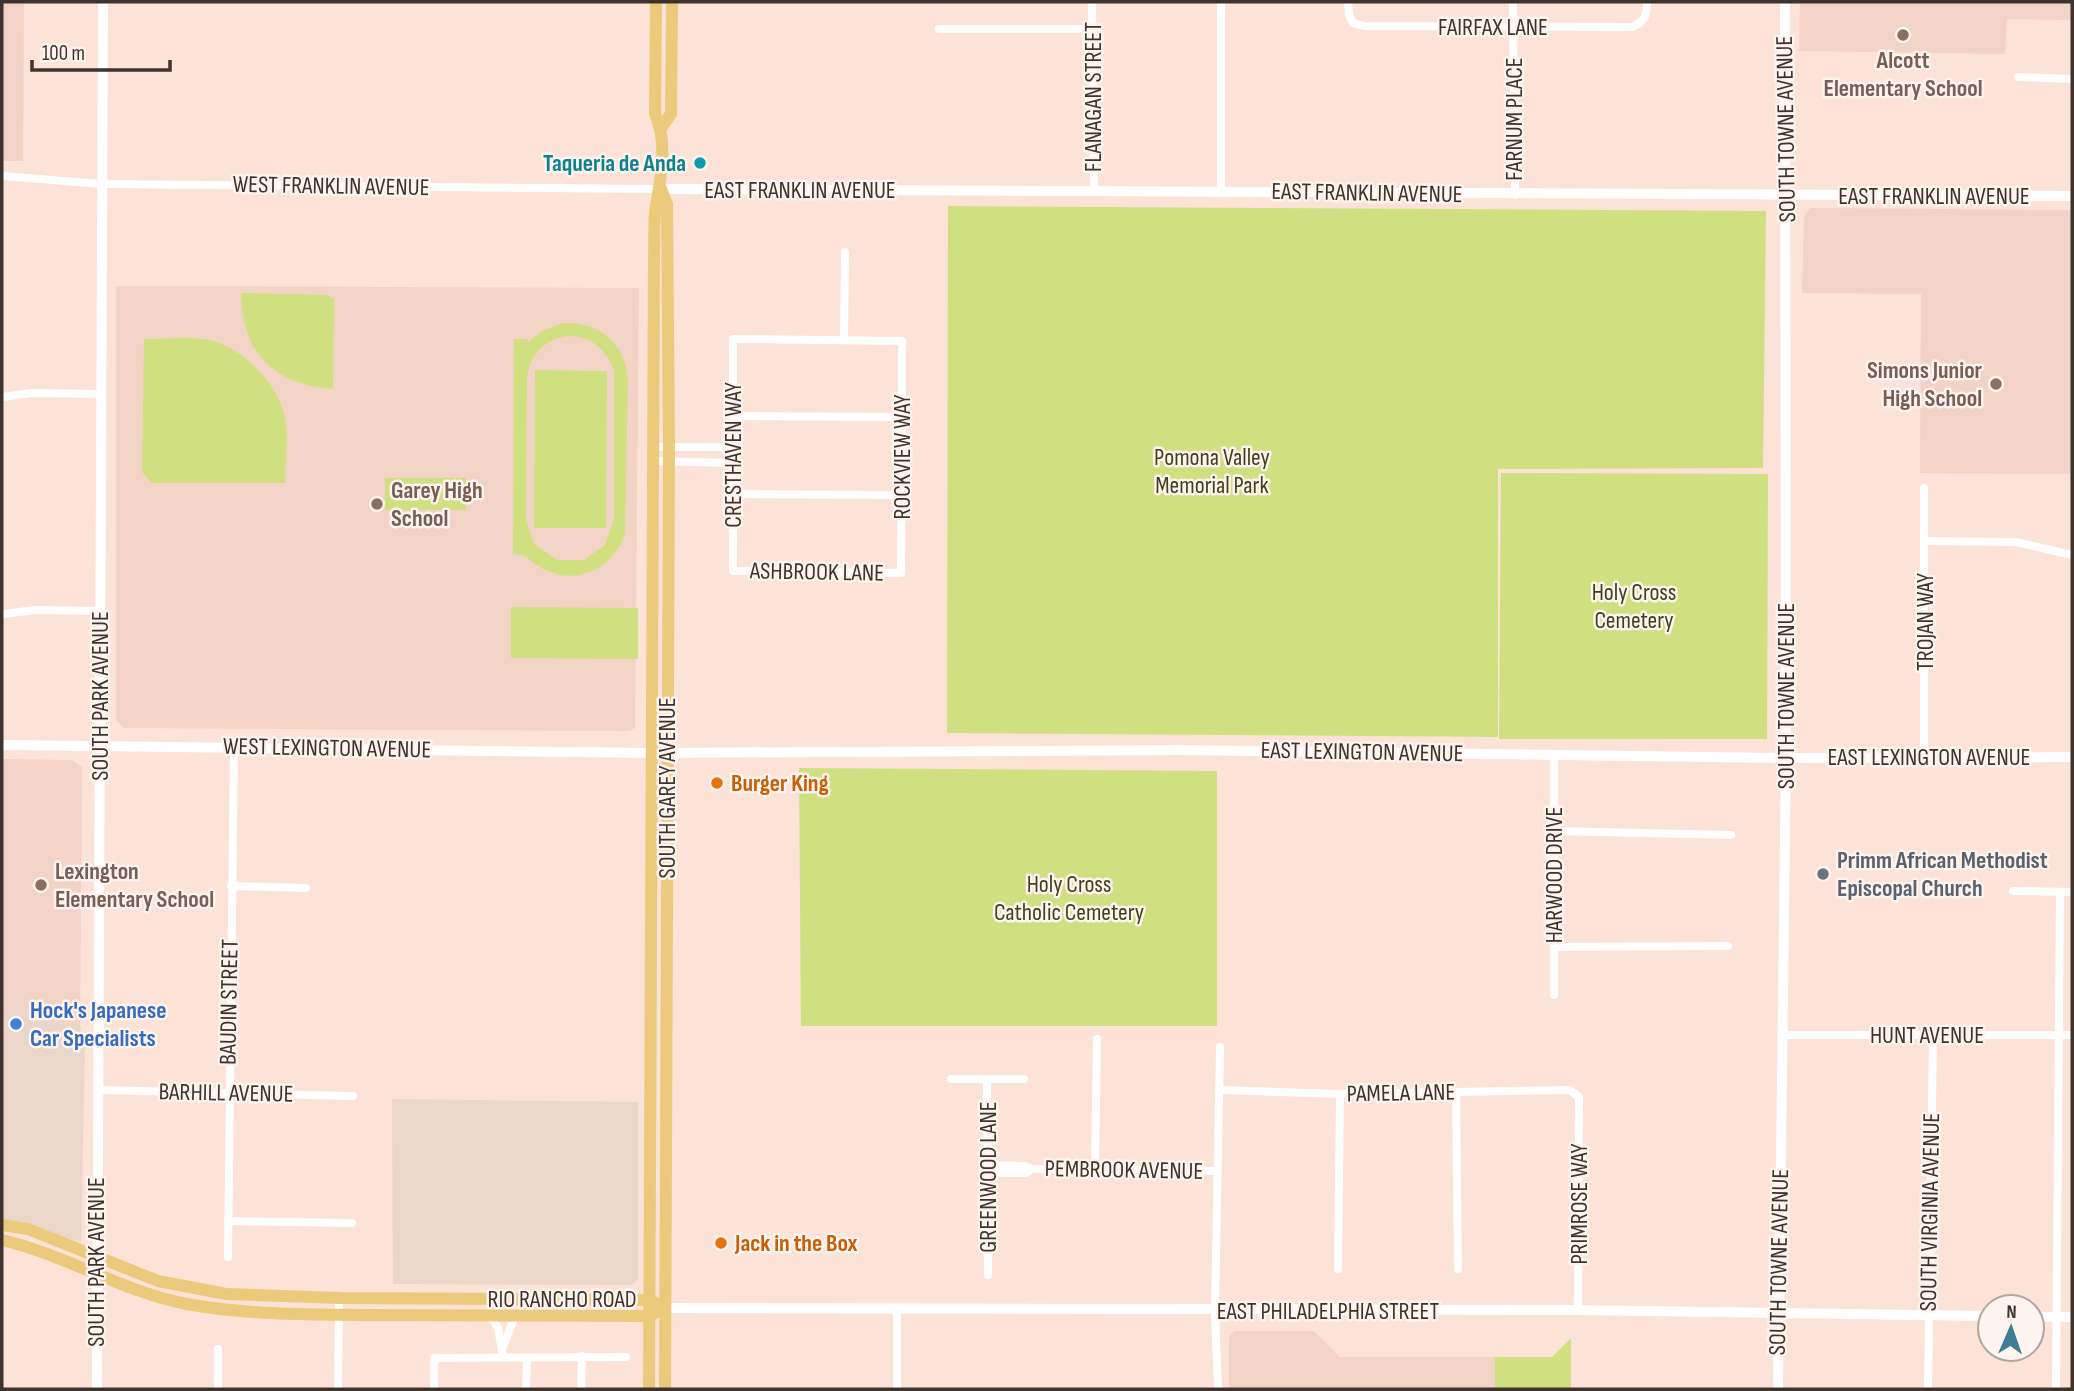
<svg xmlns="http://www.w3.org/2000/svg" width="2074" height="1391" font-family="'Sofia Sans Condensed',sans-serif">
<style>
.commercial{fill:#ebd6ca}
.built{fill:#f3d3c5}
.green{fill:#d0e080;fill-rule:evenodd}
.lines{fill:none;stroke-linecap:round;stroke-linejoin:round}
.street{stroke:#fff;stroke-width:8}
.secondary{stroke:#fff;stroke-width:10}
.primary{stroke:#ecca7c;stroke-width:12}
.education-dot{fill:#8d6e63;stroke:#fdf3ef;stroke-width:2.5}
.culture-dot{fill:#0f9aa8;stroke:#fdf3ef;stroke-width:2.5}
.food-dot{fill:#e8710a;stroke:#fdf3ef;stroke-width:2.5}
.worship-dot{fill:#6b7280;stroke:#fdf3ef;stroke-width:2.5}
.shop-dot{fill:#3f7fe0;stroke:#fdf3ef;stroke-width:2.5}
.labels{text-anchor:middle;dominant-baseline:central;stroke-width:5;stroke-linejoin:round;paint-order:stroke}
.street-label{font-size:24px;fill:#3d332f;stroke:#fdf3ef}
.education-label{font-size:24px;font-weight:bold;fill:#785e54;stroke:#fdf3ef;text-anchor:start}
.culture-label{font-size:24px;font-weight:bold;fill:#0d838f;stroke:#fdf3ef;text-anchor:end}
.park-label{font-size:24px;fill:#3c431a;stroke:#fdf3ef}
.food-label{font-size:24px;font-weight:bold;fill:#c56008;stroke:#fdf3ef;text-anchor:start}
.worship-label{font-size:24px;font-weight:bold;fill:#5b616d;stroke:#fdf3ef;text-anchor:start}
.shop-label{font-size:24px;font-weight:bold;fill:#366cbe;stroke:#fdf3ef;text-anchor:start}
</style>
<rect width="100%" height="100%" fill="#fce2d7"/>
<g class="commercial">
<polygon points="2,1002 37,1018 80,1025 85,1044 81,1242 2,1220"/>
<polygon points="392,1099 638,1102 638,1278 632,1285 393,1284"/>
</g>
<g class="built">
<polygon points="2,2 24,2 23,161 2,161"/>
<polygon points="1800,2 2072,2 2072,20 2007,19 2005,54 1799,51"/>
<polygon points="1810,208 2072,210 2072,474 1920,473 1921,294 1802,293 1804,216"/>
<polygon points="116,286 639,288 635,728 629,731 124,728 116,720"/>
<polygon points="2,759 72,760 82,767 80,1025 37,1018 2,1002"/>
<polygon points="1234,1331 1314,1331 1340,1357 1495,1357 1495,1389 1229,1389 1229,1337"/>
</g>
<g class="green">
<polygon points="948,206 1766,211 1763,468 1498,469 1498,737 947,733"/>
<path d="M241 293 327 295 334 299 333 389C274 384 242 354 241 293Z"/>
<path d="M563 323C599 321 626 344 628 380L625 534C614 567 578 586 546 570 532 564 528 554 513 554L514 339H527L528 342 542 331ZM572 336C593 338 608 351 614 371V519L605 545 584 560H557L534 544 526 519 527 380C529 354 546 337 572 336Z"/>
<path d="M144 339C165 339 188 336 209 340 242 347 279 384 285 418 289 438 285 462 285 483H152L142 472Z"/>
<polygon points="535,370 607,371 606,528 534,528"/>
<polygon points="1501,473 1768,474 1767,739 1499,739"/>
<rect x="385" y="478" width="81" height="32"/>
<polygon points="511,607 638,608 638,659 511,658"/>
<polygon points="799,768 1217,771 1217,1026 801,1026"/>
<polygon points="1571,1338 1571,1389 1495,1389 1495,1357 1552,1357"/>
</g>
<g class="lines">
<g class="street">
<polyline points="1092,2 1094,192"/>
<polyline points="1221,2 1221,191"/>
<path d="M1348 2 1349 15 1353 23 1364 26 1633 27C1645 21 1647 15 1647 2"/>
<polyline points="1513,2 1515,195"/>
<polyline points="939,29 1092,29"/>
<polyline points="2018,77 2072,79"/>
<polyline points="2,176 102,184 661,189"/>
<polygon points="733,339 902,341 901,573 733,571"/>
<polyline points="844,340 845,252"/>
<polyline points="2,397 32,393 102,394"/>
<polyline points="733,416 903,417"/>
<polyline points="654,447 733,447"/>
<polyline points="654,461 733,463"/>
<polyline points="733,494 902,495"/>
<polyline points="1926,541 2016,542 2072,555"/>
<polyline points="2,614 36,610 100,611"/>
<polyline points="1554,755 1554,995"/>
<polyline points="1924,756 1924,488"/>
<polyline points="1554,831 1731,835"/>
<polyline points="231,886 306,888"/>
<polyline points="2013,891 2072,892"/>
<polyline points="1554,947 1728,946"/>
<polyline points="1783,1035 2072,1035"/>
<polyline points="951,1079 1024,1079"/>
<polyline points="987,1079 988,1275"/>
<polyline points="98,1090 353,1096"/>
<polyline points="1220,1090 1340,1094 1570,1090 1579,1097 1578,1310"/>
<polyline points="1456,1092 1458,1269"/>
<polyline points="988,1165 1025,1166 1032,1169 1217,1171"/>
<polyline points="1095,1169 1097,1039"/>
<polyline points="988,1173 1026,1173 1032,1169"/>
<polyline points="228,1221 352,1223"/>
<polyline points="228,1257 234,747"/>
<polyline points="1338,1269 1340,1094"/>
<polyline points="897,1310 897,1389"/>
<polyline points="491,1316 498,1328 503,1357"/>
<polyline points="503,1347 515,1316"/>
<polyline points="218,1349 218,1389"/>
<polyline points="338,1389 339,1298"/>
<polyline points="434,1389 434,1358 626,1357"/>
<polyline points="526,1389 527,1358"/>
<polyline points="581,1389 582,1356"/>
<polyline points="1218,1389 1215,1312 1220,1047"/>
<polyline points="1928,1389 1933,1036"/>
<polyline points="2056,1389 2060,892"/>
</g>
<g class="secondary">
<polyline points="661,189 2072,196"/>
<polyline points="2,745 653,753 1181,750 1786,758 2072,757"/>
<polyline points="665,1308 1578,1310 1990,1316"/>
<polyline points="2032,1317 2072,1317"/>
<polyline points="97,1389 103,2"/>
<polyline points="1778,1389 1786,758 1785,2"/>
</g>
<g class="primary">
<polyline points="661,128 671,114 672,2"/>
<polyline points="661,189 667,204 669,447 665,1389"/>
<polyline points="2,1225 28,1229 158,1281 226,1294 339,1298 650,1300 656,1303"/>
<path d="M2 1240C66 1255 123 1292 187 1304 247 1315 307 1314 368 1315 462 1316 556 1316 650 1316L655 1313"/>
<path d="M649 1389 654 255C655 239 653 222 656 206 661 177 668 142 655 114L656 2"/>
</g>
</g>
<g class="education-dot">
<circle cx="1903" cy="35" r="7"/>
<circle cx="1996" cy="384" r="7"/>
<circle cx="377" cy="504" r="7"/>
<circle cx="41" cy="885" r="7"/>
</g>
<circle class="culture-dot" cx="700" cy="163" r="7"/>
<g class="food-dot">
<circle cx="717" cy="783" r="7"/>
<circle cx="721" cy="1243" r="7"/>
</g>
<circle class="worship-dot" cx="1823" cy="874" r="7"/>
<circle class="shop-dot" cx="16" cy="1024" r="7"/>
<g class="labels">
<g class="street-label">
<text x="1493" y="27">FAIRFAX LANE</text>
<text transform="translate(1093 97) rotate(-90)">FLANAGAN STREET</text>
<text transform="translate(1514 119) rotate(-90)">FARNUM PLACE</text>
<text transform="translate(1786 129) rotate(-91)">SOUTH TOWNE AVENUE</text>
<text transform="translate(331 186) rotate(1)">WEST FRANKLIN AVENUE</text>
<text x="800" y="190">EAST FRANKLIN AVENUE</text>
<text transform="translate(1367 193) rotate(1)">EAST FRANKLIN AVENUE</text>
<text x="1934" y="196">EAST FRANKLIN AVENUE</text>
<text transform="translate(733 455) rotate(-90)">CRESTHAVEN WAY</text>
<text transform="translate(902 457) rotate(-90)">ROCKVIEW WAY</text>
<text transform="translate(817 572) rotate(1)">ASHBROOK LANE</text>
<text transform="translate(1925 622) rotate(-90)">TROJAN WAY</text>
<text transform="translate(100 696) rotate(-90)">SOUTH PARK AVENUE</text>
<text transform="translate(1786 696) rotate(-90)">SOUTH TOWNE AVENUE</text>
<text transform="translate(327 748) rotate(1)">WEST LEXINGTON AVENUE</text>
<text transform="translate(1362 752) rotate(1)">EAST LEXINGTON AVENUE</text>
<text x="1929" y="757">EAST LEXINGTON AVENUE</text>
<text transform="translate(667 788) rotate(-90)">SOUTH GAREY AVENUE</text>
<text transform="translate(1554 875) rotate(-90)">HARWOOD DRIVE</text>
<text transform="translate(229 1002) rotate(-89)">BAUDIN STREET</text>
<text x="1927" y="1035">HUNT AVENUE</text>
<text transform="translate(226 1093) rotate(1)">BARHILL AVENUE</text>
<text transform="translate(1401 1093) rotate(-1)">PAMELA LANE</text>
<text transform="translate(1124 1170) rotate(1)">PEMBROOK AVENUE</text>
<text transform="translate(988 1177) rotate(-90)">GREENWOOD LANE</text>
<text transform="translate(1579 1204) rotate(-90)">PRIMROSE WAY</text>
<text transform="translate(1930 1212) rotate(-89)">SOUTH VIRGINIA AVENUE</text>
<text transform="translate(96 1262) rotate(-90)">SOUTH PARK AVENUE</text>
<text transform="translate(1779 1262) rotate(-89)">SOUTH TOWNE AVENUE</text>
<text x="562" y="1299">RIO RANCHO ROAD</text>
<text x="1328" y="1311">EAST PHILADELPHIA STREET</text>
</g>
<g class="education-label">
<text x="1903" y="60" text-anchor="middle">Alcott<tspan x="1903" dy="28">Elementary School</tspan></text>
<text x="1982" y="370" text-anchor="end">Simons Junior<tspan x="1982" dy="28">High School</tspan></text>
<text x="391" y="490">Garey High<tspan x="391" dy="28">School</tspan></text>
<text x="55" y="871">Lexington<tspan x="55" dy="28">Elementary School</tspan></text>
</g>
<g class="culture-label">
<text x="686" y="163">Taqueria de Anda</text>
</g>
<g class="park-label">
<text x="1212" y="457">Pomona Valley<tspan x="1212" dy="28">Memorial Park</tspan></text>
<text x="1634" y="592">Holy Cross<tspan x="1634" dy="28">Cemetery</tspan></text>
<text x="1069" y="884">Holy Cross<tspan x="1069" dy="28">Catholic Cemetery</tspan></text>
</g>
<g class="food-label">
<text x="731" y="783">Burger King</text>
<text x="735" y="1243">Jack in the Box</text>
</g>
<g class="worship-label">
<text x="1837" y="860">Primm African Methodist<tspan x="1837" dy="28">Episcopal Church</tspan></text>
</g>
<g class="shop-label">
<text x="30" y="1010">Hock's Japanese<tspan x="30" dy="28">Car Specialists</tspan></text>
</g>
</g>
<rect width="2074" height="1391" fill="none" stroke="#3d332f" stroke-width="7"/>
<g transform="translate(2011 1328) rotate(2)"><circle r="33" fill="#fdf3ef" stroke="#b0a6a2" stroke-width="2"/>
<path d="M0-5L12 26L0 18L-12 26Z" fill="#3e7e92"/>
<text y="-10" font-size="19" font-weight="bold" text-anchor="middle" fill="#3d332f">N</text>
</g>
<path d="M32 60v10h138v-10" fill="none" stroke="#3d332f" stroke-width="3.5"/>
<text x="42" y="60" font-size="21" fill="#3d332f" stroke="#fdf3ef" stroke-width="5" paint-order="stroke">100 m</text>
</svg>
